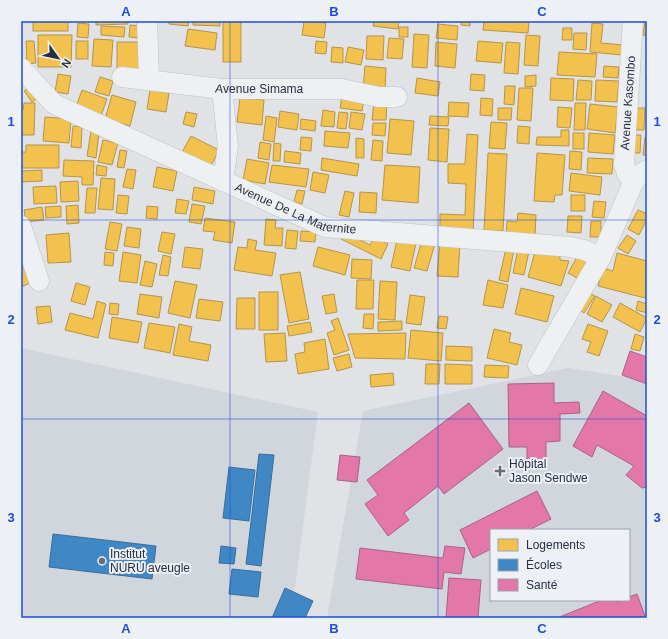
<svg xmlns="http://www.w3.org/2000/svg" width="668" height="639" font-family="Arial,sans-serif">
<style>
.built{fill:#d1d5dc;fill-rule:evenodd}
.homes{fill:#f2c14e;stroke:#b5954a}
.schools{fill:#3f88c5;stroke:#386d9d}
.health{fill:#e377a8;stroke:#aa6188}
.lines{fill:none;stroke-linecap:round;stroke-linejoin:round}
.street-casing{stroke:#bec0c3;stroke-width:21}
.street{stroke:#eff0f2;stroke-width:20}
.grid{fill:none;stroke:#1d4ed8;stroke-width:1;stroke-opacity:0.55}
.poi-dot{fill:#676d79;stroke:#edf0f5;stroke-width:1.5}
.labels{text-anchor:middle;dominant-baseline:central;stroke-width:4;stroke-linejoin:round;paint-order:stroke}
.street-label{font-size:12px;fill:#262e3f;stroke:#edf0f5}
.poi-label{font-size:12px;fill:#262e3f;stroke:#edf0f5;text-anchor:start}
.neatline{fill:none;stroke:#1d4ed8;stroke-width:1.5}
.grid-label{font-size:13px;text-anchor:middle;font-weight:bold;fill:#1d4ed8}
</style>
<rect width="100%" height="100%" fill="#e0e2e5"/>
<g class="built">
<polygon points="21,348 318,412 291,618 21,618"/>
<path d="M568 368 647 380V618H327L363 411ZM491 530H629V600H491Z"/>
</g>
<g class="homes">
<rect x="33" y="21" width="35" height="10"/>
<polygon points="96,21 128,21 128,24 96,25"/>
<polygon points="169,21 189,21 188,26 169,24"/>
<polygon points="193,21 220,21 220,26 193,25"/>
<rect x="223" y="21" width="18" height="41"/>
<polygon points="304,21 326,23 324,38 302,35"/>
<polygon points="374,21 399,21 398,29 373,26"/>
<polygon points="461,21 470,21 470,26 461,25"/>
<polygon points="484,21 529,21 528,33 483,30"/>
<polygon points="645,21 647,21 647,36 643,35"/>
<polygon points="78,23 89,24 88,38 77,37"/>
<polygon points="592,23 603,24 601,43 623,45 622,55 590,52"/>
<polygon points="438,24 458,26 457,40 436,38"/>
<polygon points="130,25 141,26 139,38 129,37"/>
<polygon points="101,26 125,27 124,37 101,35"/>
<rect x="399" y="27" width="9" height="10"/>
<polygon points="563,28 572,28 572,40 562,40"/>
<polygon points="188,29 217,33 215,50 185,46"/>
<polygon points="574,33 587,33 586,50 573,49"/>
<polygon points="414,34 429,35 427,68 412,67"/>
<polygon points="38,35 72,35 71,67 38,67"/>
<polygon points="526,35 540,36 538,66 524,65"/>
<polygon points="367,36 384,36 383,60 366,59"/>
<polygon points="389,38 404,39 402,59 387,58"/>
<polygon points="94,39 113,40 111,67 92,66"/>
<polygon points="26,41 34,41 36,63 27,64"/>
<rect x="76" y="41" width="12" height="18"/>
<polygon points="316,41 327,42 326,54 315,53"/>
<polygon points="478,41 503,43 501,63 476,61"/>
<rect x="117" y="42" width="24" height="28"/>
<polygon points="436,42 457,44 455,68 435,66"/>
<polygon points="506,42 520,43 518,74 504,73"/>
<polygon points="332,47 343,48 343,63 331,62"/>
<polygon points="348,47 364,50 361,65 345,62"/>
<polygon points="559,52 597,54 595,77 557,75"/>
<polygon points="365,66 386,68 385,91 363,89"/>
<polygon points="604,66 619,67 618,78 603,77"/>
<polygon points="58,74 71,76 68,94 55,92"/>
<polygon points="471,74 485,75 484,91 470,90"/>
<polygon points="536,75 536,86 525,87 525,76"/>
<polygon points="100,77 113,81 109,96 95,92"/>
<polygon points="417,78 440,82 438,96 415,93"/>
<polygon points="551,78 574,79 573,101 550,100"/>
<polygon points="578,80 592,81 591,100 576,100"/>
<polygon points="596,80 619,81 617,102 595,101"/>
<polygon points="33,86 40,96 32,102 24,91"/>
<polygon points="505,86 515,86 514,105 504,104"/>
<polygon points="519,88 533,88 531,121 517,120"/>
<polygon points="82,90 107,99 101,116 76,107"/>
<polygon points="150,90 169,93 166,112 147,109"/>
<polygon points="112,95 136,102 130,126 105,119"/>
<polygon points="342,96 364,99 362,111 340,108"/>
<polygon points="240,98 264,100 262,125 237,122"/>
<polygon points="481,98 493,99 492,116 480,115"/>
<polygon points="374,101 387,102 386,120 372,120"/>
<polygon points="449,102 469,103 468,117 448,116"/>
<polygon points="24,103 35,103 34,135 21,135 21,110 23,110"/>
<polygon points="575,103 586,103 585,130 574,130"/>
<polygon points="590,104 618,107 615,133 587,129"/>
<polygon points="558,107 572,108 570,128 557,127"/>
<polygon points="498,108 512,108 511,120 498,120"/>
<polygon points="635,108 645,108 644,130 634,130"/>
<polygon points="323,110 335,112 334,127 321,126"/>
<polygon points="280,111 299,114 297,130 278,127"/>
<polygon points="186,112 197,114 194,127 183,124"/>
<polygon points="339,112 348,113 346,129 337,128"/>
<polygon points="351,112 365,114 362,130 349,128"/>
<polygon points="266,116 277,118 274,142 263,140"/>
<polygon points="430,116 449,117 448,126 429,125"/>
<polygon points="45,117 71,119 69,143 43,141"/>
<polygon points="301,119 316,121 315,131 300,129"/>
<polygon points="390,119 414,121 411,155 387,153"/>
<polygon points="491,122 507,123 505,149 489,148"/>
<polygon points="373,123 386,123 385,136 372,135"/>
<polygon points="73,126 82,127 81,148 71,147"/>
<polygon points="518,126 530,127 529,144 517,143"/>
<polygon points="430,128 449,129 447,162 428,160"/>
<polygon points="561,130 569,130 569,146 536,145 537,137 561,137"/>
<polygon points="91,131 99,132 96,158 87,156"/>
<polygon points="325,131 350,133 348,148 324,146"/>
<rect x="573" y="133" width="11" height="16"/>
<polygon points="589,133 615,135 613,154 588,152"/>
<polygon points="467,134 478,135 473,232 440,231 440,214 465,215 466,184 448,183 448,164 465,164"/>
<polygon points="633,135 641,135 640,153 632,153"/>
<polygon points="191,136 219,150 210,168 181,154"/>
<polygon points="301,137 312,138 311,151 300,150"/>
<polygon points="645,137 647,137 647,155 643,155"/>
<polygon points="356,138 364,139 364,158 356,158"/>
<polygon points="103,140 118,143 112,165 98,162"/>
<polygon points="373,140 383,141 382,161 371,160"/>
<polygon points="260,142 271,144 269,160 258,158"/>
<polygon points="274,143 281,144 280,161 273,161"/>
<polygon points="26,145 59,145 59,168 21,168 21,152 26,152"/>
<polygon points="120,150 127,151 124,168 117,167"/>
<polygon points="285,151 301,153 300,164 284,162"/>
<polygon points="570,151 582,152 581,170 569,169"/>
<polygon points="488,153 507,154 503,231 484,230"/>
<polygon points="537,153 565,155 562,195 555,195 554,202 534,201"/>
<polygon points="322,158 359,164 357,176 321,170"/>
<polygon points="588,158 613,159 612,174 587,173"/>
<polygon points="247,159 269,163 265,184 243,180"/>
<polygon points="64,160 94,161 93,185 82,185 82,177 63,176"/>
<polygon points="97,165 107,167 106,176 96,175"/>
<polygon points="272,165 309,169 306,187 269,182"/>
<polygon points="385,165 420,167 418,203 382,200"/>
<polygon points="157,167 177,171 173,191 153,187"/>
<polygon points="127,169 136,170 133,189 123,187"/>
<polygon points="42,170 42,181 21,182 21,171"/>
<polygon points="313,172 329,175 325,193 310,190"/>
<polygon points="571,173 602,177 600,195 569,191"/>
<polygon points="101,178 115,179 113,210 98,209"/>
<polygon points="78,181 79,201 61,202 60,182"/>
<polygon points="56,186 57,203 34,204 33,187"/>
<polygon points="194,187 215,191 213,204 192,200"/>
<polygon points="87,188 97,188 95,213 85,213"/>
<polygon points="297,190 305,191 302,204 294,202"/>
<polygon points="345,191 354,193 349,217 339,215"/>
<polygon points="360,192 377,193 376,213 359,212"/>
<polygon points="118,195 129,196 127,214 116,213"/>
<rect x="571" y="195" width="14" height="16"/>
<polygon points="177,199 189,201 186,214 175,213"/>
<polygon points="594,201 606,202 604,218 592,217"/>
<polygon points="192,204 205,206 201,224 189,222"/>
<polygon points="78,205 79,223 67,224 66,206"/>
<polygon points="61,206 61,217 46,218 45,207"/>
<polygon points="147,206 158,207 157,219 146,218"/>
<polygon points="42,207 44,220 26,222 24,210"/>
<polygon points="638,210 647,214 647,219 639,235 628,229"/>
<polygon points="518,213 536,215 535,236 506,234 507,221 517,222"/>
<polygon points="568,216 582,216 581,233 567,232"/>
<polygon points="205,218 235,222 232,243 213,240 215,232 203,231"/>
<polygon points="266,219 276,220 275,228 283,228 282,246 264,245"/>
<polygon points="591,221 601,221 601,237 590,237"/>
<polygon points="110,222 122,224 117,251 105,249"/>
<polygon points="127,227 141,229 139,248 124,246"/>
<polygon points="287,230 298,231 296,249 285,248"/>
<polygon points="301,231 316,232 315,242 300,241"/>
<polygon points="162,232 175,234 171,254 158,251"/>
<polygon points="344,232 370,245 374,237 388,244 381,259 341,239"/>
<polygon points="69,233 71,262 48,263 46,235"/>
<polygon points="627,235 636,241 628,254 618,248"/>
<polygon points="248,239 257,241 255,250 276,253 272,276 234,270 238,247 247,248"/>
<polygon points="397,240 416,243 410,271 391,267"/>
<polygon points="422,240 435,244 427,271 414,268"/>
<polygon points="440,242 460,243 458,277 437,276"/>
<polygon points="185,247 203,249 200,269 182,267"/>
<polygon points="318,247 350,255 345,275 313,266"/>
<polygon points="506,248 514,249 508,282 499,280"/>
<polygon points="518,249 529,251 524,275 513,273"/>
<polygon points="21,251 32,282 21,287"/>
<polygon points="105,252 114,253 113,266 104,265"/>
<polygon points="123,252 141,255 137,283 119,281"/>
<polygon points="535,252 560,254 560,260 569,261 561,286 528,277"/>
<polygon points="617,253 647,261 647,291 645,298 598,286 603,268 613,271"/>
<polygon points="163,255 171,257 168,276 159,275"/>
<polygon points="578,255 590,261 579,279 568,273"/>
<polygon points="352,259 372,260 371,279 351,278"/>
<polygon points="145,261 157,264 152,287 140,285"/>
<polygon points="300,272 309,319 289,323 280,275"/>
<polygon points="357,280 374,280 373,309 356,309"/>
<polygon points="488,280 508,285 503,308 483,305"/>
<polygon points="175,281 197,285 190,318 168,313"/>
<polygon points="380,281 397,282 395,320 378,319"/>
<polygon points="76,283 90,287 85,305 71,301"/>
<polygon points="521,288 554,296 547,322 515,314"/>
<rect x="259" y="292" width="19" height="38"/>
<polygon points="588,292 595,296 584,313 578,309"/>
<polygon points="140,294 162,297 159,318 137,314"/>
<polygon points="334,294 337,312 326,314 322,296"/>
<polygon points="410,295 425,297 421,325 406,323"/>
<polygon points="596,296 612,305 602,322 587,314"/>
<polygon points="237,298 255,298 255,329 236,329"/>
<polygon points="199,299 223,302 220,321 196,318"/>
<polygon points="97,301 106,304 98,338 65,330 70,313 93,319"/>
<polygon points="638,301 647,304 647,313 636,310"/>
<polygon points="110,303 119,304 118,315 109,314"/>
<polygon points="620,303 647,318 640,332 613,317"/>
<polygon points="50,306 52,322 38,324 36,307"/>
<polygon points="364,314 374,314 373,329 363,328"/>
<polygon points="439,316 448,317 446,329 437,328"/>
<polygon points="112,317 142,322 138,343 109,338"/>
<polygon points="338,318 349,350 334,355 327,333 335,330 331,321"/>
<polygon points="402,321 402,330 378,331 378,322"/>
<polygon points="310,322 312,332 289,336 287,326"/>
<polygon points="149,323 175,327 170,353 144,348"/>
<polygon points="179,324 192,327 189,341 211,345 208,361 173,355"/>
<polygon points="588,324 608,331 599,356 587,352 591,342 582,339"/>
<polygon points="494,329 511,333 509,342 522,345 517,365 487,358"/>
<polygon points="411,330 443,333 441,361 408,358"/>
<polygon points="285,333 287,361 266,362 264,334"/>
<polygon points="406,333 405,359 355,358 348,334"/>
<polygon points="635,334 644,337 640,351 631,349"/>
<polygon points="325,339 329,369 298,374 295,354 305,352 304,343"/>
<polygon points="446,346 472,347 472,361 446,360"/>
<polygon points="349,354 352,367 337,371 333,358"/>
<polygon points="426,364 440,364 439,384 425,384"/>
<polygon points="445,364 472,365 472,384 445,384"/>
<polygon points="485,365 509,366 508,378 484,377"/>
<polygon points="393,373 394,385 371,387 370,375"/>
</g>
<g class="schools">
<polygon points="259,454 274,455 261,566 246,564"/>
<polygon points="229,467 255,470 249,521 223,518"/>
<polygon points="53,534 156,546 152,579 49,567"/>
<polygon points="221,546 236,548 234,564 219,563"/>
<polygon points="232,569 261,572 258,597 229,594"/>
<polygon points="285,588 313,601 305,618 272,618"/>
</g>
<g class="health">
<polygon points="630,351 647,357 647,384 622,375"/>
<polygon points="554,383 554,403 579,402 580,413 560,414 560,441 546,442 546,461 527,462 527,447 509,447 508,384"/>
<polygon points="603,391 647,416 647,487 642,488 626,475 634,466 597,445 592,457 573,446"/>
<polygon points="469,403 503,449 444,494 438,486 404,513 409,520 388,536 365,504 378,495 367,480"/>
<polygon points="340,455 360,457 357,482 337,480"/>
<polygon points="537,491 551,519 529,530 491,530 491,549 473,558 460,530"/>
<polygon points="445,546 465,548 461,574 444,572 442,589 356,579 360,548 443,558"/>
<polygon points="449,578 481,580 478,618 446,618"/>
<polygon points="637,594 645,616 639,618 557,618 602,600 616,600 616,602 621,600 629,600 629,597"/>
</g>
<g class="lines">
<defs>
<g id="street">
<polyline points="147,21 149,80"/>
<polyline points="633,21 624,164 627,174 634,181"/>
<path id="s1" d="M21 68 54 104 325 227 571 247 584 250 601 257"/>
<path id="s2" d="M122 77 222 89H342L379 97H397"/>
<polyline points="222,89 228,146 223,181"/>
<polyline points="21,226 39,281"/>
<polyline points="538,365 601,257 634,181 642,173 647,170"/>
</g>
</defs>
<use href="#street" class="street-casing"/>
<use href="#street" class="street"/>
</g>
<path class="grid" d="M230 21V618M438 21V618M21 220H647M21 419H647"/>
<g class="poi-dot">
<path d="M498 465h4v4h4v4h-4v4h-4v-4h-4v-4h4z"/>
<circle cx="102" cy="561" r="4"/>
</g>
<g class="labels">
<g class="street-label">
<text stroke="none"><textPath href="#s2" startOffset="138">Avenue Simama</textPath></text>
<text transform="translate(628 103) rotate(-86)">Avenue Kasombo</text>
<text stroke="none"><textPath href="#s1" startOffset="313">Avenue De La Maternite</textPath></text>
</g>
<g class="poi-label">
<text x="509" y="464">Hôpital<tspan x="509" dy="14">Jason Sendwe</tspan></text>
<text x="110" y="554">Institut<tspan x="110" dy="14">NURU aveugle</tspan></text>
</g>
</g>
<rect width="668" height="639" fill="none" stroke="#edf0f5" stroke-width="44"/>
<rect x="490" y="529" width="140" height="72" fill="#edf0f5" stroke="#9da2ac"/>
<rect x="498" y="539" width="20" height="12" fill="#f2c14e" stroke="#9da2ac"/>
<text x="526" y="549" font-size="12" fill="#262e3f">Logements</text>
<rect x="498" y="559" width="20" height="12" fill="#3f88c5" stroke="#9da2ac"/>
<text x="526" y="569" font-size="12" fill="#262e3f">Écoles</text>
<rect x="498" y="579" width="20" height="12" fill="#e377a8" stroke="#9da2ac"/>
<text x="526" y="589" font-size="12" fill="#262e3f">Santé</text>
<g transform="translate(58 58) rotate(123)" stroke="#edf0f5" stroke-width="3" paint-order="stroke">
<path d="M0-3L7 15L0 10L-7 15Z" fill="#262e3f"/>
<text y="-6" font-size="11" font-weight="bold" text-anchor="middle" fill="#262e3f">N</text>
</g>
<rect x="22" y="22" width="624" height="595" class="neatline"/>
<g class="grid-label">
<text x="126" y="16">A</text>
<text x="334" y="16">B</text>
<text x="542" y="16">C</text>
<text x="11" y="126">1</text>
<text x="657" y="126">1</text>
<text x="11" y="324">2</text>
<text x="657" y="324">2</text>
<text x="11" y="522">3</text>
<text x="657" y="522">3</text>
<text x="126" y="633">A</text>
<text x="334" y="633">B</text>
<text x="542" y="633">C</text>
</g>
</svg>
